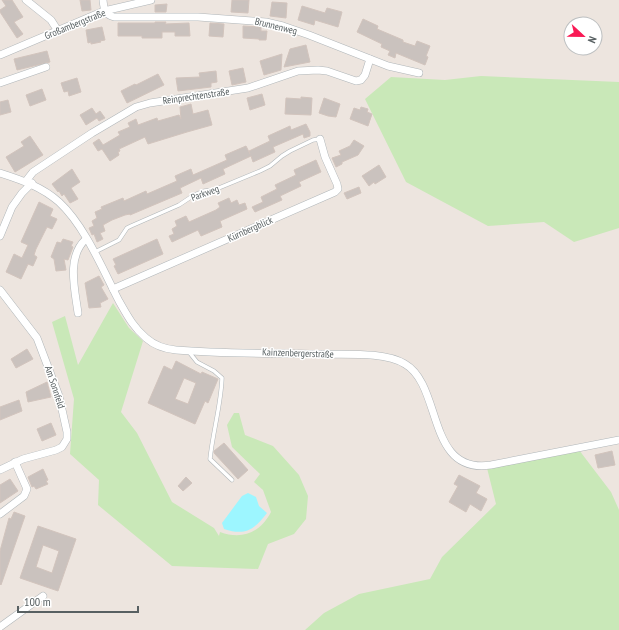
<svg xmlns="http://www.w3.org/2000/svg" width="619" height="630" font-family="'PT Sans Narrow',sans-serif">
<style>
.green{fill:#c9e8b8}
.water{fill:#9df6ff}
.building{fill:#cac2be;stroke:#d2c4bd;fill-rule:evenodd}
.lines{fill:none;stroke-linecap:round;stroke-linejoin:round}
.lane-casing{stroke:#b0b6b9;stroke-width:4.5}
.street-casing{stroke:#b0b6b9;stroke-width:8}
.lane{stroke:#fff;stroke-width:3.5}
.street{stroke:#fff;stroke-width:7}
.labels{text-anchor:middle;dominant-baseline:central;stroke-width:3;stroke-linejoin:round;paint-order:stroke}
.street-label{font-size:10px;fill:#586062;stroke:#fff}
</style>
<rect width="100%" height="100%" fill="#ede5df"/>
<g class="green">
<polygon points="481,76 619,82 619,228 574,242 544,222 488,226 406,182 365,99 391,77 445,80"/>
<path d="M113 303 129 328 143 341 121 412 137 433 172 502 214 528 219 536 220 532C242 540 260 533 271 512L263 490 254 482 260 474 232 447 227 425 234 413H239L245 435 273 446 299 475 308 496 306 519 294 534 268 544 258 569 172 566 98 505 99 480 70 454 74 399 52 322 65 316 78 365Z"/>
<polygon points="579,450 611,492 619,510 619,630 305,630 324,613 359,594 430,579 442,557 496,504 487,468"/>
</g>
<path class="water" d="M248 493 256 497 259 506 267 513C254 530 245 536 224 529L222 523 242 496Z"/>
<g class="building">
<polygon points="2,0 12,0 23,17 14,22 23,34 17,38 0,12 0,10 6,6"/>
<polygon points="80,0 90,0 91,10 82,11"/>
<polygon points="232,0 249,0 248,13 231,12"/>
<polygon points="272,2 287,3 286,18 270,16"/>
<polygon points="167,4 166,12 155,12 155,5"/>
<polygon points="302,6 325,13 327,8 342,12 338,27 315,20 314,25 298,20"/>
<polygon points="363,19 378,26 377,29 403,40 403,42 415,46 417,41 430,46 426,56 428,57 425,65 396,53 395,58 388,55 390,51 381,47 382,44 357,32"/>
<polygon points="155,22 166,22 165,24 189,23 190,36 175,36 175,32 162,32 162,38 142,38 142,36 118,36 118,23 155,23"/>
<polygon points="210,23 224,24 223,37 209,36"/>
<polygon points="243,26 261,27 261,31 267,31 266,40 259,40 259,39 243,38"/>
<polygon points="102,27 105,40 100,41 101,42 91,44 91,42 88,43 86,30"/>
<polygon points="306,45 310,62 284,67 290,49"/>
<polygon points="47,51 50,62 17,70 14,59"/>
<polygon points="282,54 281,70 264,75 260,61"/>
<polygon points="243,68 246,82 232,85 229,71"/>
<polygon points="216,71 217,82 211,83 211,87 178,91 176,78 200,77 199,73"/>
<polygon points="158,74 164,85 127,103 121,91 135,84 136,85"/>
<polygon points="77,78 81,92 69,96 68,91 64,92 61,83"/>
<polygon points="42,89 46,100 30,106 26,95"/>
<polygon points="262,94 265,105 250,110 247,98"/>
<polygon points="301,97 312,98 311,115 285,114 286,98 301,99"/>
<polygon points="324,98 340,104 336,117 328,116 319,113"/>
<polygon points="8,100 11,112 0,115 0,102"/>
<polygon points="191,104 193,114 208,110 212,125 187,132 148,144 145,137 119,149 120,151 118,152 119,155 110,161 102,149 98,151 93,143 99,139 103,145 120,135 118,132 130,127 128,123 136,119 138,125 157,118 158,121 179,115 181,119 180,107"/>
<polygon points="361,107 368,109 367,112 372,114 368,126 350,119 354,108 360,110"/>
<polygon points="92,108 96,114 100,111 105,118 99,121 97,118 86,125 80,115"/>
<polygon points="306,124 310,132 310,136 304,138 303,134 273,147 275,152 253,162 251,156 223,169 225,174 203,184 201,178 180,188 182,193 130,215 130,214 125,215 112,220 103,225 105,231 100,233 103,239 97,242 94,234 92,235 89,228 94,226 92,221 97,218 95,212 102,209 101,207 123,198 124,201 146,191 147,194 177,181 175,176 191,169 193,175 227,160 225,155 246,146 250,154 249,151 270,141 268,136 290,126 291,130"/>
<polygon points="30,136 43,155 15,172 6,157 24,146 21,142"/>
<polygon points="354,140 364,146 358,155 342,162 342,164 336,167 332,158 341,155 339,151 350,146"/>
<polygon points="316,160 321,172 299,182 301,186 280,196 282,200 255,212 252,207 263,202 261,197 277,189 275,185 296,175 294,170"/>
<polygon points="379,165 386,177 375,184 374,182 369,186 362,176"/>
<polygon points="72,169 80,182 71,188 78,199 70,203 64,194 62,196 59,191 58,192 52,184"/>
<polygon points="359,187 361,193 347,199 344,193"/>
<polygon points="229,198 231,203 237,200 239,205 245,203 247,209 220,221 222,227 201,236 198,230 172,242 169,236 174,234 172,229 177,226 175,221 186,216 189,222 216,210 220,207 218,203"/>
<polygon points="39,202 53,209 50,216 57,219 52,229 47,227 36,249 34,255 37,257 33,266 28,264 21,279 6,272 14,254 22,258 28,245 21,242"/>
<polygon points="63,239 73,242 71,246 73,247 68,260 64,259 66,270 56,271 54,259 51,257 57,242 61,243"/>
<polygon points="157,239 163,254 118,274 114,266 116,265 113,259"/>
<polygon points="99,276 104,285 101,287 108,299 100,303 101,307 89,308 85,283"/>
<polygon points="27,349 33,359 16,368 11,359"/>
<path d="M176 361 201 374 202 372 218 379 208 403 205 401 195 424 148 403 164 366 172 370ZM184 378 196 383 188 404 175 399Z"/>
<polygon points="47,382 51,397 28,402 26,392"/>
<polygon points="19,400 22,411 0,420 0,407"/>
<polygon points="51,423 56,435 42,441 37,429"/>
<polygon points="224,443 248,470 238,479 214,453 214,451"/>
<polygon points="612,451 615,465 598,468 595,455"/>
<polygon points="43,469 48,480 46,481 48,484 36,489 34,486 32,487 28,477"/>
<polygon points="459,475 480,486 476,493 487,499 481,511 470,504 466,512 449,502 458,486 454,484"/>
<polygon points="186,477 192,483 183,491 178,486"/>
<polygon points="10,479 18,491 0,503 0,485"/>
<polygon points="14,512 25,516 1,585 0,584 0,551 9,518 11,519"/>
<path d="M38 526 76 539 58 591 20 578ZM43 545 59 551 52 573 36 567Z"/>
</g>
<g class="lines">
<defs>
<g id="lane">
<polyline points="95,252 119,240 127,228 131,226 179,205 194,195 204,191 214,190 260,171 270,166 282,156 290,151 313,140 320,139"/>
<path d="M189 352 197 362 214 371 222 378C221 405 213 431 210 459L232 480"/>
</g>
<g id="street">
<polyline points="26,0 51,20 58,31"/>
<path d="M103 0C104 9 104 14 114 17H198L266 22 283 26 309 35 388 66 419 73"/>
<polyline points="0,55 104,11 151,0"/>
<polyline points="0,83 46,67"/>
<path d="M0 173C22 180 42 187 59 202 85 226 103 270 119 301 127 315 133 327 146 338 154 345 165 349 176 350 223 354 271 353 318 354 343 355 384 351 405 364 443 386 426 475 491 465L619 440"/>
<polyline points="26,181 33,172 92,133 136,107 150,103 248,88 298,71 318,70 327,71 356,81 361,80 365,75 370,59"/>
<polyline points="0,236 12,207 22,193 32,183"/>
<polyline points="113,289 335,192 338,189 337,184 325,157 320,139"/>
<polyline points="0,290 37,338 59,396 67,432 67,439 62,447 56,450 23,459 0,470"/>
<path d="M78 313C75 290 66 257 86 239"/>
<polyline points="0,514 24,496 27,489 15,462"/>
<polyline points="0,627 43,596"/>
</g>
</defs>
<use href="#lane" class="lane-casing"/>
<use href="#street" class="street-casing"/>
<use href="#lane" class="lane"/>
<use href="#street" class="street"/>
</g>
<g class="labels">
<g class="street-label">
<text transform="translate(75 24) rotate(-22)">Großambergstraße</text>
<text transform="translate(276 26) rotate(14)">Brunnenweg</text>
<text transform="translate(196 96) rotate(-8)">Reinprechtenstraße</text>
<text transform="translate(205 193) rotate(-20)">Parkweg</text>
<text transform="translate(250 229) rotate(-24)">Kürnbergblick</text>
<text transform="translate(298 353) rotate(2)">Kainzenbergerstraße</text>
<text transform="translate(55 387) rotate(72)">Am Sonnfeld</text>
</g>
</g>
<g transform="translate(583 36) rotate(112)"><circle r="19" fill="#ffffff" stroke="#bcbfc0"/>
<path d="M0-3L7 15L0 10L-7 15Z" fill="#f91a55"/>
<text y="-6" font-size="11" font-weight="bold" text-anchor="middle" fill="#586062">N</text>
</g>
<path d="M18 606v6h120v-6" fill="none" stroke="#586062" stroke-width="2"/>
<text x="24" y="606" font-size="12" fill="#586062" stroke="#ffffff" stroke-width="3" paint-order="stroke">100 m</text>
</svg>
